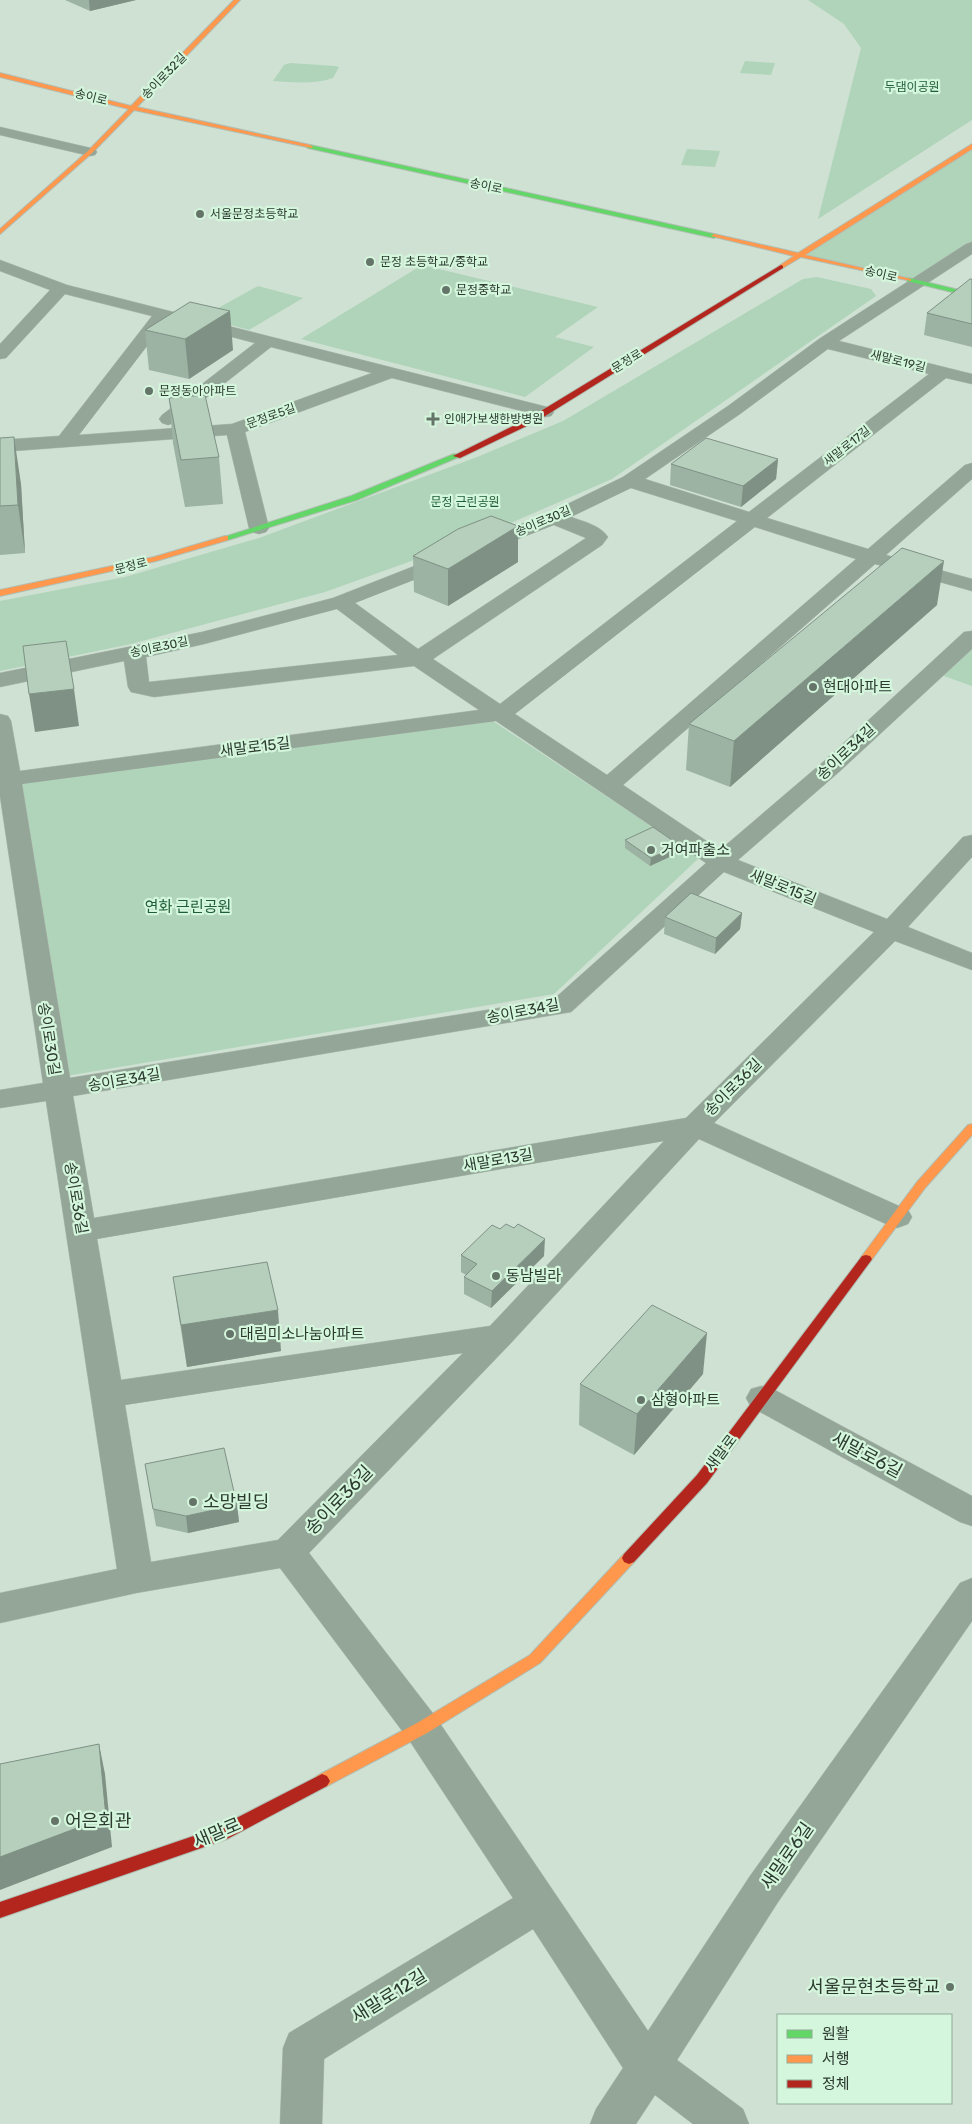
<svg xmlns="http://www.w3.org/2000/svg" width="972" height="2124" font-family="Rubik,'Noto Sans KR',sans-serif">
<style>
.green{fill:#b0d4b9}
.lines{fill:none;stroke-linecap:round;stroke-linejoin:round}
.street-casing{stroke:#b0beb3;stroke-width:1}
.fast-casing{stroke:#b0beb3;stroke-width:2}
.slow-casing{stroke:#b0beb3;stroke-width:2}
.jam-casing{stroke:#b0beb3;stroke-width:2}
.street{fill:#94a698;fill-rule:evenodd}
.fast{fill:#63d668;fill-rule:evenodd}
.slow{fill:#ff974d;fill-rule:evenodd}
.jam{fill:#b3261e;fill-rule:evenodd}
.wall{fill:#9cb2a2}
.shaded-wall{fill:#7f9184}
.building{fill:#b5cfbc;stroke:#7f9184}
.poi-dot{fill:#657469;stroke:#d4f6dc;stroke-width:2}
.labels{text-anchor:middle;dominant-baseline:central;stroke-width:4.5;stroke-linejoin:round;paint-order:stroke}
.far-street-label{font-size:12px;fill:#2c3a30;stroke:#d4f6dc}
.far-park-label{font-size:12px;fill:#1f5d36;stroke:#d4f6dc}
.far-poi-label{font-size:12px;fill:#2c3a30;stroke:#d4f6dc;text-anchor:start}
.poi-label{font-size:15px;fill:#2c3a30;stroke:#d4f6dc;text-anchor:start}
.street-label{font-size:15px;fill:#2c3a30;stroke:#d4f6dc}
.park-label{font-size:15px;fill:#1f5d36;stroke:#d4f6dc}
.near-street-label{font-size:18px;fill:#2c3a30;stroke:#d4f6dc}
.near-poi-label{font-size:18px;fill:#2c3a30;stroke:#d4f6dc;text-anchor:start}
</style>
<rect width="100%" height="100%" fill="#cfe1d3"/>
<g class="green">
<polygon points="808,0 972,0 972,120 818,219 861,48 844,24"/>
<polygon points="745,61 775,63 771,75 740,73"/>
<path d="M290 63 335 66 339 67 333 78C313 85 293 82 273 81L284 65Z"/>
<polygon points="972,146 972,247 919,282 801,255"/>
<polygon points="687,149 720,151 715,167 681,165"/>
<polygon points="422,265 598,307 555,337 594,347 525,397 301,339"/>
<polygon points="817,277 871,289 876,296 612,479 481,536 325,592 131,644 0,671 0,601 125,577 259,538 477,457 563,421 803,279"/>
<polygon points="258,286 303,298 249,330 202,317"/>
<polygon points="972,643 972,686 938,674"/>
<polygon points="493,721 699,858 554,994 60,1077 19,782"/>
</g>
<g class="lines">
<defs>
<g id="street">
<polygon points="0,127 95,149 97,152 95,155 90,156 0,135"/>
<path d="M972 242V254L839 341 972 374V384L946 378 767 518 868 549 965 465 972 463V479L886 555 972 579V591L875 564 623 785 720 850 823 762 964 632 972 631V649L839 772 738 860 887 919 963 837 972 835V857L908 927 972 953V970L895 941 714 1123 908 1210 912 1217 908 1224 897 1228 886 1224 699 1139 510 1344 309 1553 435 1716 648 2031 750 1876 960 1583 972 1578V1621L778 1902 677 2060 743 2109 749 2124H693L655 2095 636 2124H590L596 2109 623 2068 533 1929 324 2059 322 2124H280L283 2048 289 2033 513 1898 409 1740 280 1568 136 1593 0 1623V1593L117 1569 46 1101 0 1108V1090L43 1083 0 796V714L8 716 11 721 20 771 479 710 414 666 154 697 131 692 128 687 124 661 0 687V673L202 632 333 598 547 514 623 477 728 406 819 339 966 244ZM828 349 929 374 749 512 645 479 740 414ZM631 488 737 521 500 704 433 659 602 545 608 537C600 525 584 522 571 517ZM554 525 586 538 418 649 355 603ZM755 527 856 559 607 775 515 714ZM337 609 398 655 149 682 146 657 204 644ZM496 721 706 863 554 999 70 1078 22 784ZM724 872 874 932 686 1118 94 1218 73 1096 571 1012ZM664 1141 490 1326 121 1380 97 1239ZM463 1353 278 1540 151 1562 125 1405Z"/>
<path d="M0 260 67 285 551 408 554 412 551 416 545 417 392 378 245 432 269 528 266 532 259 534 252 532 249 528 227 435 0 452V440L59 436 152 316 65 294 6 358 0 359V344L50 290 0 271ZM167 320 255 343 162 415 159 419 162 423 168 425 174 423 271 347 372 373 232 424 79 435Z"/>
<polygon points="762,1386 773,1389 972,1496 972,1526 960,1522 751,1407 746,1398 751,1389"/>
</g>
<g id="fast">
<polygon points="310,145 714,234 717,236 714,238 308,148 307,147"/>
<polygon points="909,278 972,293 972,297 907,281 907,279"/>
<polygon points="454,454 461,456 357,500 228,540 221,538 351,496"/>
</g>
<g id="slow">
<polygon points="234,0 240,0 137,107 310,145 313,147 312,148 134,110 92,153 0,234 0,229 88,151 129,109 0,77 0,73 131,106"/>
<polygon points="972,144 972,149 805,255 911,279 911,281 801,257 781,269 779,268 779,266 794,256 711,236 714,234 798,253"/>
<polygon points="225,536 228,536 228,540 156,561 0,596 0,590 154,557"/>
<polygon points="972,1124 972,1135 925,1188 870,1262 862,1262 860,1259 862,1256 917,1182 968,1125"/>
<polygon points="629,1552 634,1554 636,1558 634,1562 540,1663 427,1733 327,1786 322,1788 317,1786 314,1781 317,1776 417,1723 530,1655 624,1554"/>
</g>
<g id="jam">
<polygon points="781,265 783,266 783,268 537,421 460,458 453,456 531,417"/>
<polygon points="866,1255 870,1256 872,1259 870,1262 707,1483 634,1562 629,1564 624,1562 622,1558 624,1554 697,1475 862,1256"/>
<polygon points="322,1774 327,1776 330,1781 327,1786 227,1839 0,1918 0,1902 217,1828"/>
</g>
</defs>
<use href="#street" class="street-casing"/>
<use href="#fast" class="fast-casing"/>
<use href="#slow" class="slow-casing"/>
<use href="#jam" class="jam-casing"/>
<use href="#street" class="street"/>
<use href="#fast" class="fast"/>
<use href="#slow" class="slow"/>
<use href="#jam" class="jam"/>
</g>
<g class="wall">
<polygon points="65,0 136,0 90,11"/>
<polygon points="972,279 972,347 924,335 927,313"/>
<polygon points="145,330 233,350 189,379 149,370"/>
<polygon points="169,398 219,457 223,504 185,507 173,443"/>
<polygon points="0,438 21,484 25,553 0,555"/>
<polygon points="778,459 776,479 741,507 670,485 671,464"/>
<polygon points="518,526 518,562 448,606 414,592 413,556"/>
<polygon points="937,605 730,787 686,770 689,724"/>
<polygon points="625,840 679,845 678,853 650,866 625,848"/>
<polygon points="742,913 740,929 715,954 664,934 665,917"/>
<polygon points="461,1255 544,1256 491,1308 464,1294 464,1277 466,1275 461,1272"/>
<polygon points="173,1277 281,1351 187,1367 179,1318"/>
<polygon points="703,1374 634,1455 579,1425 580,1384"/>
<polygon points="145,1464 237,1505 239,1522 188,1533 156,1526"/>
</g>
<g class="shaded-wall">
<polygon points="89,0 136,0 90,11"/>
<polygon points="230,311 233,350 189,379 185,339"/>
<polygon points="14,437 21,484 25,553 18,505"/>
<polygon points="778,459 776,479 741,507 743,486"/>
<polygon points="518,526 518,562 448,606 448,569"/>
<polygon points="944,561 937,605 730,787 734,741"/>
<polygon points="74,689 79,726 35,732 29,694"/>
<polygon points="679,845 678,853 650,866 651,858"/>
<polygon points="742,913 740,929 715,954 716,938"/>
<polygon points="545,1239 544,1256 491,1308 492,1291"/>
<polygon points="278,1310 281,1351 187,1367 181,1325"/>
<polygon points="707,1333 703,1374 634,1455 637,1414"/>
<polygon points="237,1505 239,1522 188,1533 186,1516"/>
<polygon points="99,1744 105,1774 112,1847 0,1890 0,1857"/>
</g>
<g class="building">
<polygon points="970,279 972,279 972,324 927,313"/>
<polygon points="190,302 230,311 185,339 145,330"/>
<polygon points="205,395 219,457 181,460 169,398"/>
<polygon points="14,437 18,505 0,506 0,438"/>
<polygon points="706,438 778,459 743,486 671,464"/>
<polygon points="491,516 518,526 448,569 413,556 458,529"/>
<polygon points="902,548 944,561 734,741 689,724"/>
<polygon points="66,641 74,689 29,694 23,646"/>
<polygon points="653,827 679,845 651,858 625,840"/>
<polygon points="691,893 742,913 716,938 665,917"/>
<polygon points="506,1224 514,1228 518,1224 545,1239 492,1291 464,1277 477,1264 461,1255 492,1225 500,1229"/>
<polygon points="267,1262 278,1310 181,1325 173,1277"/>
<polygon points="652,1305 707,1333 637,1414 580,1384"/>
<polygon points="224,1448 237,1505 186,1516 153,1509 145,1464"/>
<polygon points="99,1744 106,1817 0,1857 0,1764"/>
</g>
<g class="poi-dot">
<circle cx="200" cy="214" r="5"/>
<circle cx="370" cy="262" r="5"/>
<circle cx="446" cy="290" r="5"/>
<circle cx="149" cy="391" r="5"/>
<path d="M430.5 411.5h5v5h5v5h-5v5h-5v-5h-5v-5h5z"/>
<circle cx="813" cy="687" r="5"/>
<circle cx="651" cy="850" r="5"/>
<circle cx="496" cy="1276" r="5"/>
<circle cx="230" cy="1334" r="5"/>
<circle cx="641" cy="1400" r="5"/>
<circle cx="193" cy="1502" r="5"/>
<circle cx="55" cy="1821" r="5"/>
<circle cx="950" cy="1987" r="5"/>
</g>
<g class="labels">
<g class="far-street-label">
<text transform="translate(164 76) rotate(-46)">송이로32길</text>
<text transform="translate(91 97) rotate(14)">송이로</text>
<text transform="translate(486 186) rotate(12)">송이로</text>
<text transform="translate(881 274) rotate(13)">송이로</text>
<text transform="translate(627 361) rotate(-32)">문정로</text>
<text transform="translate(898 361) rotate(14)">새말로19길</text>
<text transform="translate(271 416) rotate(-20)">문정로5길</text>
<text transform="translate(847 446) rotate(-38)">새말로17길</text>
<text transform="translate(543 521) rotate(-23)">송이로30길</text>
<text transform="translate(131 566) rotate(-14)">문정로</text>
<text transform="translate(159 647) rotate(-12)">송이로30길</text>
</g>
<g class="far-park-label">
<text x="912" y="87">두댐이공원</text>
<text x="465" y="502">문정 근린공원</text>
</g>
<g class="far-poi-label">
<text x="210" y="214">서울문정초등학교</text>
<text x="380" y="262">문정 초등학교/중학교</text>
<text x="456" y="290">문정중학교</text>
<text x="159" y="391">문정동아아파트</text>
<text x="444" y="419">인애가보생한방병원</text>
</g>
<g class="poi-label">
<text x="823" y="687">현대아파트</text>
<text x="661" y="850">거여파출소</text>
<text x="506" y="1276">동남빌라</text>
<text x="240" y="1334">대림미소나눔아파트</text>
<text x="651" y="1400">삼형아파트</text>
</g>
<g class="street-label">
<text transform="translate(255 747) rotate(-7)">새말로15길</text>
<text transform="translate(846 752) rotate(-43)">송이로34길</text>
<text transform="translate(783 887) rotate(22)">새말로15길</text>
<text transform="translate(523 1011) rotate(-11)">송이로34길</text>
<text transform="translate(49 1039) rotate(81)">송이로30길</text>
<text transform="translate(124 1080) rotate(-10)">송이로34길</text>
<text transform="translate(733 1087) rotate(-45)">송이로36길</text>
<text transform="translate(498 1160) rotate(-10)">새말로13길</text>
<text transform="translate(76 1198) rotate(80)">송이로36길</text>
<text transform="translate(721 1453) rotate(-53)">새말로</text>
</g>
<g class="park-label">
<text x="188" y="907">연화 근린공원</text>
</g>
<g class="near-street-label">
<text transform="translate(867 1455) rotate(28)">새말로6길</text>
<text transform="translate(339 1500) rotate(-46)">송이로36길</text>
<text transform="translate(217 1833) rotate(-23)">새말로</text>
<text transform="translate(787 1856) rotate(-55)">새말로6길</text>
<text transform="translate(389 1996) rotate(-32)">새말로12길</text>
</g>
<g class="near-poi-label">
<text x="203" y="1502">소망빌딩</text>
<text x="65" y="1821">어은회관</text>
<text x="940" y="1987" text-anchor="end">서울문현초등학교</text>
</g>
</g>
<rect x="777" y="2014" width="175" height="90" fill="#d4f6dc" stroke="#91ab97"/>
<rect x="787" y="2030" width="25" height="8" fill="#63d668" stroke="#91ab97"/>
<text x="822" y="2039" font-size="15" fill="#2c3a30">원활</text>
<rect x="787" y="2055" width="25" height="8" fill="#ff974d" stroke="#91ab97"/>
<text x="822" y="2064" font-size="15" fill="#2c3a30">서행</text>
<rect x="787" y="2080" width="25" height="8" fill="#b3261e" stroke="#91ab97"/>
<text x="822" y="2089" font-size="15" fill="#2c3a30">정체</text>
</svg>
